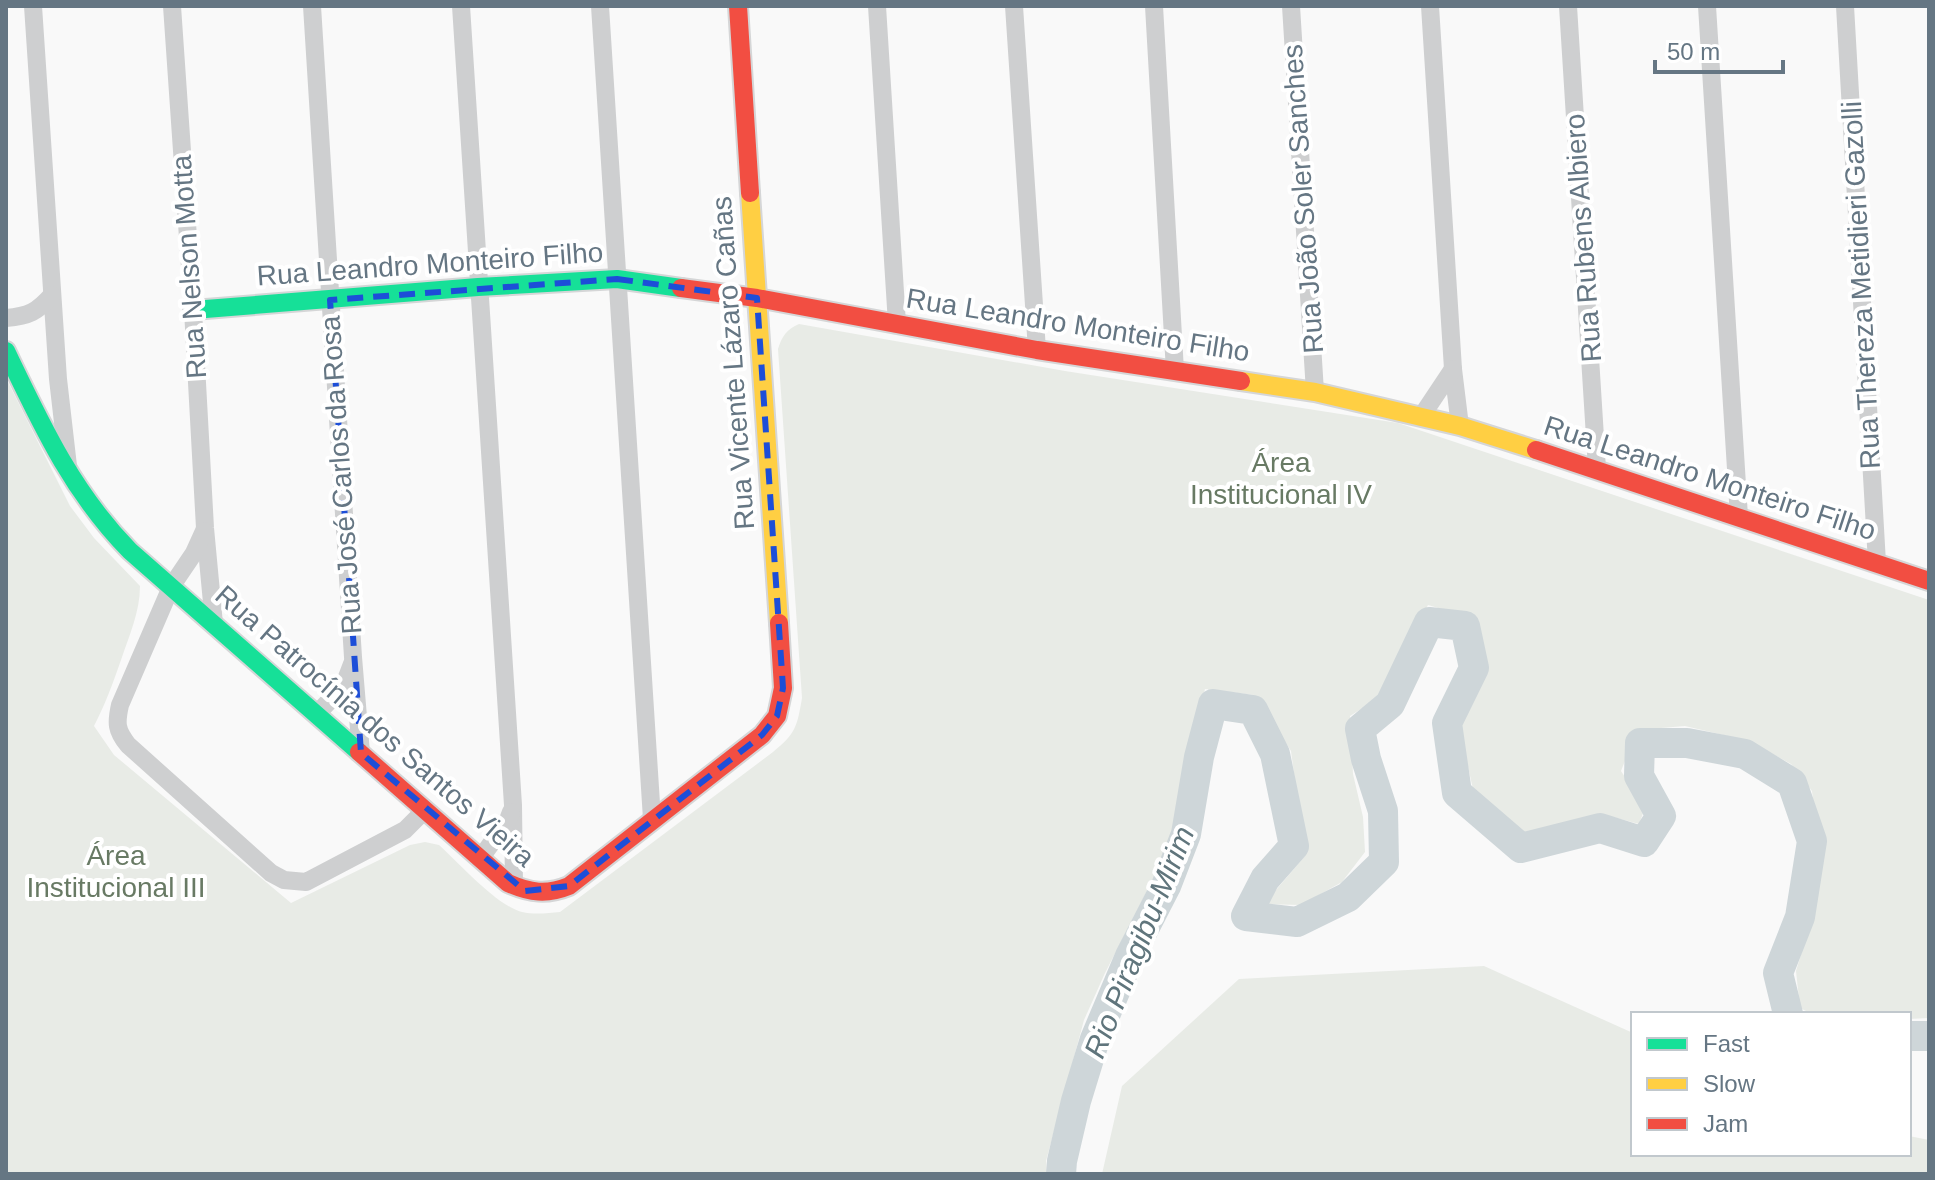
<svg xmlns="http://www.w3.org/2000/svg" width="1935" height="1180" font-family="Arial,sans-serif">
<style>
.green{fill:#e8ebe6}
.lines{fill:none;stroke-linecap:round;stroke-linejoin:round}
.river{stroke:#ced6d9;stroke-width:30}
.fast-casing{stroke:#d5d6d7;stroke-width:22}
.slow-casing{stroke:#d5d6d7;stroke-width:22}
.jam-casing{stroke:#d5d6d7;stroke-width:22}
.street{stroke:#cecfd0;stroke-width:18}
.fast{stroke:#16e098;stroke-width:18}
.slow{stroke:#ffcf43;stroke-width:18}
.jam{stroke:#f24e42;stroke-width:18}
.marked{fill:none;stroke:#1d4ed8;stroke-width:6;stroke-dasharray:16 10;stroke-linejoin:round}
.labels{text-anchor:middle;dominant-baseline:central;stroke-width:8;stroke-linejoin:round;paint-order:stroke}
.street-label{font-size:28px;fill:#657683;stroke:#fff}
.park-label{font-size:28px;fill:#687a64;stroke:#fff}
.water-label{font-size:30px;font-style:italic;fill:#60757c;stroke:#fff}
</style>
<rect width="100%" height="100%" fill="#f9f9f9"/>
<g class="green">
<path d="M799 324 1065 371 1398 423 1929 600V1018L1909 1019V1014H1812L1800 1008 1796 971 1814 912 1820 856 1812 791 1791 764 1749 741 1685 726 1637 730 1621 771 1645 808 1639 824 1602 814 1526 836 1473 789 1459 727 1485 666 1476 619 1428 605 1380 697 1350 716 1353 774 1363 817 1365 852 1342 882 1301 905 1264 904 1305 856 1291 751 1254 695 1205 689 1181 780 1175 829 1152 881 1105 973 1084 1020 1046 1161 1047 1174H6V378L70 506 94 538 140 586C140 612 129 636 121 660 113 683 105 705 94 726L114 755 291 903 410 845 425 842 439 845C459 863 497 906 522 912 535 915 548 913 560 912L773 752C796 733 797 727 802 698L778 349C782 336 787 329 799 324Z"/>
<polygon points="1484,966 1633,1033 1633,1154 1909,1154 1909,1136 1929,1140 1929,1174 1102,1174 1122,1086 1239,979"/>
</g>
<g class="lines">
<g class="river">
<polyline points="1909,1036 1929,1036"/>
<polyline points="1061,1174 1062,1161 1076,1101 1095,1039 1130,956 1166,886 1186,834 1199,757 1213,704 1253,710 1275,754 1294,846 1265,879 1246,916 1297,922 1348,897 1384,862 1383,811 1366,759 1360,729 1390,704 1429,622 1465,626 1474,668 1447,723 1457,793 1521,848 1600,828 1644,842 1661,816 1639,776 1640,743 1687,743 1745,754 1792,783 1812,841 1800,917 1778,973 1788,1014"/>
</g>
<defs>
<g id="fast">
<polyline points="193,310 478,287 617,279 681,288"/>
<path d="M6 351C41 424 72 492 130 551L359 752"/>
</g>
<g id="slow">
<polyline points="750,193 779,623"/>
<polyline points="1241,381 1315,392 1460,426 1536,450"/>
</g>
<g id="jam">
<polyline points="738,6 750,193"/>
<polyline points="681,288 757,298 1037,350 1241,381"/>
<polyline points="1536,450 1929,581"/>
<path d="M359 752 508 883C530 893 547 895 569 886L762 735 777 716 783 688 779 623"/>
</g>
</defs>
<use href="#fast" class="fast-casing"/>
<use href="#slow" class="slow-casing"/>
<use href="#jam" class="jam-casing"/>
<g class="street">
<polyline points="33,6 58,379 68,466"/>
<polyline points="172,6 193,310 205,528 214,624"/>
<polyline points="312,6 353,657 361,753"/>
<polyline points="461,6 513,805 514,886"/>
<polyline points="600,6 652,819"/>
<polyline points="877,6 897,324"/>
<polyline points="1014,6 1037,350"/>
<polyline points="1154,6 1175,371"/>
<polyline points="1291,6 1315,392"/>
<polyline points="1430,6 1453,369 1460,426"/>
<polyline points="1568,6 1597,469"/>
<polyline points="1707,6 1739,517"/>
<polyline points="1845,6 1877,563"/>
<path d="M6 318C29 316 37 312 52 295"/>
<polyline points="1421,417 1453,369"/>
<path d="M204 531 194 553 171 587 120 705C116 723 116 730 128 745L271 873 284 880 306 882 405 830 425 810"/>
<polyline points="317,714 344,685 352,664"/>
<polyline points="480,859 508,820 511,812"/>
</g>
<use href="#fast" class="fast"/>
<use href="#slow" class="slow"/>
<use href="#jam" class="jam"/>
</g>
<path class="marked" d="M617 279 757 298 783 688 777 716 762 735 569 886 525 891 361 753 330 300Z"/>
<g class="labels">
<g class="street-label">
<text transform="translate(1303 199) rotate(-94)">Rua João Soler Sanches</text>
<text transform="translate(1583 238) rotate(-94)">Rua Rubens Albiero</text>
<text transform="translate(430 264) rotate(-4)">Rua Leandro Monteiro Filho</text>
<text transform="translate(189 267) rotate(-94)">Rua Nelson Motta</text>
<text transform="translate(1861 285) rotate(-93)">Rua Thereza Metidieri Gazolli</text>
<text transform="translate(1078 325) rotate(9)">Rua Leandro Monteiro Filho</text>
<text transform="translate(733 363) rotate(-94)">Rua Vicente Lázaro Cañas</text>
<text transform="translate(341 475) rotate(-94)">Rua José Carlos da Rosa</text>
<text transform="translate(1710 478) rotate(18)">Rua Leandro Monteiro Filho</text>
<text transform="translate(375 726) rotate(41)">Rua Patrocínia dos Santos Vieira</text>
</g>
<g class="park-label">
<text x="1281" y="462">Área<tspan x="1281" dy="32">Institucional IV</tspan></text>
<text x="116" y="855">Área<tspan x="116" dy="32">Institucional III</tspan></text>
</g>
<g class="water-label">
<text transform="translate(1139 942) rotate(-68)">Rio Piragibu-Mirim</text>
</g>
</g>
<rect width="1935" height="1180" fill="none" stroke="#657683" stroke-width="16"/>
<rect x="1631" y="1012" width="280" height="144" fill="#ffffff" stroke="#c1c8cd" stroke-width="2"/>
<rect x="1647" y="1038" width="40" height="12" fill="#16e098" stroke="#c1c8cd" stroke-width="2"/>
<text x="1703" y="1052" font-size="24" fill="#657683">Fast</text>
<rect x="1647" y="1078" width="40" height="12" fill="#ffcf43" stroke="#c1c8cd" stroke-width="2"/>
<text x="1703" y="1092" font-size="24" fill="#657683">Slow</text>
<rect x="1647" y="1118" width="40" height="12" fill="#f24e42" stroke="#c1c8cd" stroke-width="2"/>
<text x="1703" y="1132" font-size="24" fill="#657683">Jam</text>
<path d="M1655 60v12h128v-12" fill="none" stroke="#657683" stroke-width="4"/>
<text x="1667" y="60" font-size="24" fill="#657683" stroke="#ffffff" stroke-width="6" paint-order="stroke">50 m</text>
</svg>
